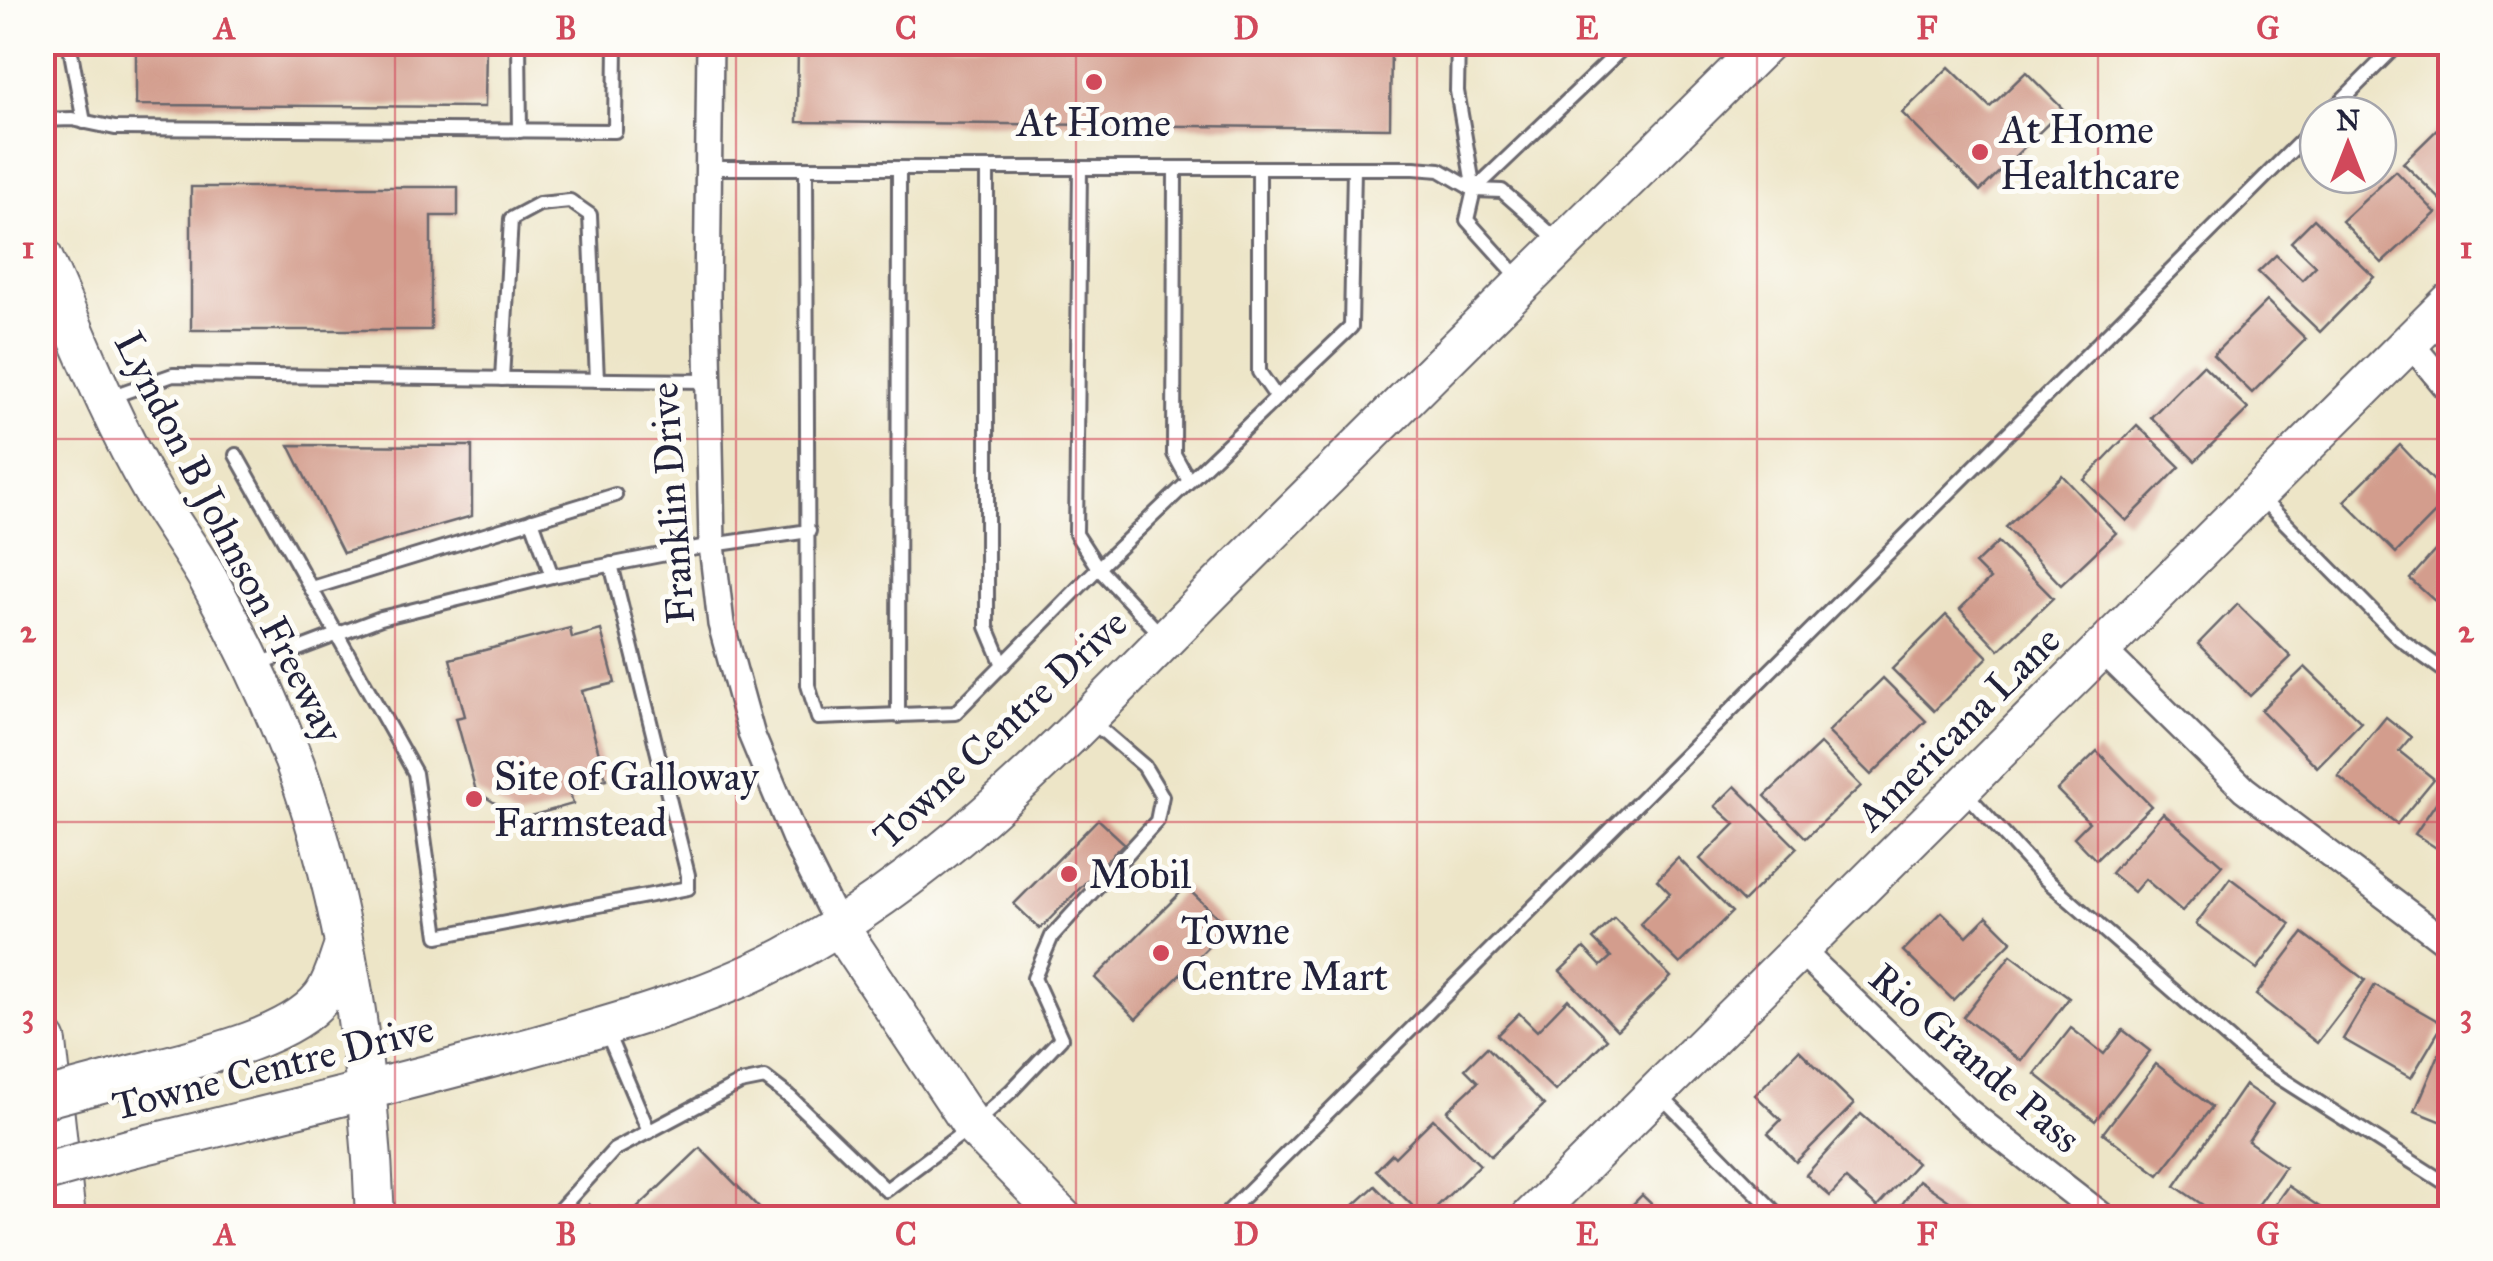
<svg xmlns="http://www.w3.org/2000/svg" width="2493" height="1261" font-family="'IM FELL Great Primer',serif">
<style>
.building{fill:#d39d8d}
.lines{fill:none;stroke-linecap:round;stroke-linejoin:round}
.lane-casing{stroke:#69666c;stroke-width:18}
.street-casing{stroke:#69666c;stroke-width:30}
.secondary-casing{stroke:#69666c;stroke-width:42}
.highway-casing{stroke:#69666c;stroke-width:52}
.lane{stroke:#fff;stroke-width:12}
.street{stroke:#fff;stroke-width:25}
.secondary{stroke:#fff;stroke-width:38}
.highway{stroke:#fff;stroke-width:48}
.secondary-bridge-casing{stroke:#69666c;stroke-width:42;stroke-linecap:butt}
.secondary-bridge{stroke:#fff;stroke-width:38}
.grid{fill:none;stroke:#d1495b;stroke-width:2.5;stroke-opacity:0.55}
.poi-dot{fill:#d1495b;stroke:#fdfcf7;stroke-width:4}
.labels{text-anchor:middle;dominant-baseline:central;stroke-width:10;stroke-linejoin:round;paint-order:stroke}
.poi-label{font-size:40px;fill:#22223b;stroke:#fdfcf7;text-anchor:start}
.street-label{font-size:40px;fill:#22223b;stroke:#fdfcf7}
.neatline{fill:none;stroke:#d1495b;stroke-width:4}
.grid-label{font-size:32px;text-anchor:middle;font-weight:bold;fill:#d1495b}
</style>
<rect width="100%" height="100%" fill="#fdfcf7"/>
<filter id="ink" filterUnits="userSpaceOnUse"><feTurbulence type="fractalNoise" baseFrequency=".01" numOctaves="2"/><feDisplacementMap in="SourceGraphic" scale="20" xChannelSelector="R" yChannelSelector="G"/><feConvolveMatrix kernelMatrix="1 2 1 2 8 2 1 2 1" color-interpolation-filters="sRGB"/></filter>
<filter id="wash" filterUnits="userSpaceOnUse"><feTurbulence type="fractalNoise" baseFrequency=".0048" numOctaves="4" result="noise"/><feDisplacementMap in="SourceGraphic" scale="40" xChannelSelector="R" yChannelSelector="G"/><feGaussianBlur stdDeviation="2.25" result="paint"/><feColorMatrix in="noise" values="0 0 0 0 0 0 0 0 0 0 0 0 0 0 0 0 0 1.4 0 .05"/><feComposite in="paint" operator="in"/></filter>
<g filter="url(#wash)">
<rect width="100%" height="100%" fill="#ede5c7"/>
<g id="blocks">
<g class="building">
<polygon points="136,42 486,42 485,107 136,105"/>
<polygon points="798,42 1391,42 1390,128 797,122"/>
<polygon points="1949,67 1990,107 2026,72 2063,109 1980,191 1902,113"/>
<polygon points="2450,117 2450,196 2444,203 2403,163"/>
<polygon points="2396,171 2436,213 2382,263 2342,221"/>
<polygon points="191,187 458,187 458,216 431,216 431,330 191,330"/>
<polygon points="2314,219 2374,277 2320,332 2258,272 2276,255 2302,280 2316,266 2291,242"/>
<polygon points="2267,301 2306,339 2252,393 2213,355"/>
<polygon points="2203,365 2248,409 2195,461 2151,417"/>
<polygon points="2137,425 2180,467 2126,521 2084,480"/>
<polygon points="289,445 472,446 472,516 343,553"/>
<polygon points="2400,445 2450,498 2396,553 2344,501"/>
<polygon points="2062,475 2116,533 2061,585 2006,527"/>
<polygon points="2450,534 2450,586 2436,602 2410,579"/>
<polygon points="1998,542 2053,598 1999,650 1960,609 1990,579 1975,564"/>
<polygon points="2237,604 2291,657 2250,696 2198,644"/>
<polygon points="1946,615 1988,657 1934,711 1892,669"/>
<polygon points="570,628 572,638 601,630 615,683 582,691 606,779 569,788 573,804 520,819 476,791 456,718 465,716 450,659"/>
<polygon points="2305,667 2361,722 2317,767 2261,710"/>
<polygon points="1883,678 1926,721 1871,775 1828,732"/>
<polygon points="2386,717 2411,737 2399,751 2434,779 2397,824 2338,776"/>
<polygon points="1820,744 1861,786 1806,838 1765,796"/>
<polygon points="2097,751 2151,806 2096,860 2074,837 2089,822 2057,790"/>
<polygon points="2450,782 2450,857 2415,834"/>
<polygon points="1735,786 1797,848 1743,902 1700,859 1735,824 1715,806"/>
<polygon points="2163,813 2222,865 2182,911 2145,879 2134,892 2111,873"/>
<polygon points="1098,819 1124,843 1040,929 1014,904"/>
<polygon points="1678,858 1732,912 1680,964 1640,924 1670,893 1657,880"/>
<polygon points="2230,878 2291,924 2257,969 2196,924"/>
<polygon points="1186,887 1228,927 1136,1019 1095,978"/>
<polygon points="1942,912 1967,936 1987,916 2012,941 1953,1000 1903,951"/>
<polygon points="1614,918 1671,977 1617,1030 1560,971 1584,948 1601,966 1611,957 1593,939"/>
<polygon points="2303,933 2365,980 2317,1043 2256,995"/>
<polygon points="2011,955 2069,998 2021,1061 1963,1017"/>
<polygon points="2375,985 2443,1024 2411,1078 2343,1039"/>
<polygon points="1568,999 1607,1039 1555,1091 1497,1035 1519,1013 1537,1031"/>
<polygon points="2071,1028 2104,1054 2123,1030 2150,1051 2095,1121 2035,1074"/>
<polygon points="2446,1038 2450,1040 2450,1125 2415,1111"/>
<polygon points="1487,1047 1544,1105 1491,1156 1447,1111 1478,1082 1465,1069"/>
<polygon points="1799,1050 1854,1104 1796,1162 1768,1133 1781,1120 1755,1095"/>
<polygon points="2156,1064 2212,1107 2159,1175 2103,1133"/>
<polygon points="2245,1085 2273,1104 2248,1141 2285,1167 2249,1218 2222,1218 2175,1186"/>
<polygon points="1861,1114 1917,1163 1877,1207 1846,1179 1830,1196 1806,1175"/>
<polygon points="1433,1119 1480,1165 1425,1218 1376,1170 1392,1154 1395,1157"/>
<polygon points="700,1148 769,1218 608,1218 620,1207 629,1216"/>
<polygon points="1919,1180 1926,1185 1974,1218 1895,1218 1893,1217"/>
<polygon points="1375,1186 1406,1218 1340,1218"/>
<polygon points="2288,1186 2336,1218 2265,1218"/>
<polygon points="1642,1195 1666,1218 1619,1218"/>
<polygon points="589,1204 603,1218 575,1218"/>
</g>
</g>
</g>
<g filter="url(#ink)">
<use href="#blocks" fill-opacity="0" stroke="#69666c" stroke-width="2.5"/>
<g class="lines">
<defs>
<g id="lane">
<polyline points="69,42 84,122"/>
<polyline points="519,42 520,131"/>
<polyline points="1458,42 1457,91 1474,190 1467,220 1522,281"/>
<polyline points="2327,115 2400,42"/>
<polyline points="42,120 72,119 115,128 615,131 616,42"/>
<polyline points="709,168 1414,168 1440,170 1474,190 1502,191 1561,243"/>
<polyline points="806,168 808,685 818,718 955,713 1098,568 1351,327 1354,168"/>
<polyline points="987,168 987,627 1003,665"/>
<polyline points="1080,168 1076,534 1098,568 1163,637"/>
<polyline points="1175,168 1174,454 1189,481"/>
<polyline points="1259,168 1259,372 1277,398"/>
<polyline points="1474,190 1629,42"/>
<polyline points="502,379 511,219 539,204 570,201 590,215 597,380"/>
<polyline points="107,398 173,375 709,381"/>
<polyline points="236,455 415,773 438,936 688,888 688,875 611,564"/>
<polyline points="2259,496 2400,639 2450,675"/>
<polyline points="532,520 552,576"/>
<polyline points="312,588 615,495"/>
<polyline points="259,664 381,618 552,576 712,545 809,531"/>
<polyline points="898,716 899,168"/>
<polyline points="1963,790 2043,877 2255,1062 2450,1186"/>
<polyline points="605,1028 649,1132"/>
<polyline points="1659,1094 1781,1218"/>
<polyline points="552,1218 614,1150 740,1083 765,1078 791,1098 886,1190 972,1126 1011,1091 1061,1038 1034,978 1052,936 1157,821 1162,796 1144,766 1089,719"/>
<polyline points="1222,1218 2318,124"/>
</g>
<g id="street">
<polyline points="710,42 707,298 712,545 721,624 752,736 795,839 838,925"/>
<polyline points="2410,343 2450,391"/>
<polyline points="2102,649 2244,789 2450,945"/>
<polyline points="1800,950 1966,1110 2105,1218"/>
</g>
<g id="secondary">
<path d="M42 255C77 334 108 415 151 489 169 520 190 548 208 579 241 638 271 701 295 764 346 902 370 1072 375 1218"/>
<polyline points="838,925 972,1126 1063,1218"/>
<path d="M113 1080C170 1063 285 1044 321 998 332 985 337 964 343 948"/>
<path d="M132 1148C260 1117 389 1086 517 1051 608 1026 701 1001 785 957 960 864 1093 710 1231 573 1409 395 1588 219 1767 42"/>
<polyline points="1530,1218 2450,302"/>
</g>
<polyline id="highway" points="42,1043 61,1218"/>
</defs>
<use href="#lane" class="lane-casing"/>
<use href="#street" class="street-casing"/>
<use href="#secondary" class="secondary-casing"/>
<use href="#highway" class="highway-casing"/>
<use href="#lane" class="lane"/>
<use href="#street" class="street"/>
<use href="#secondary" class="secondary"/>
<use href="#highway" class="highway"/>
<defs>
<g id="secondary-bridge">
<polyline points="42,1099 113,1080"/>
<polyline points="42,1173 132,1148"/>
</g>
</defs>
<use href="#secondary-bridge" class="secondary-bridge-casing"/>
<use href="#secondary-bridge" class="secondary-bridge"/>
</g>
</g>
<path class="grid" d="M395 42V1218M736 42V1218M1076 42V1218M1417 42V1218M1757 42V1218M2098 42V1218M42 439H2450M42 822H2450"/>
<g class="poi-dot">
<circle cx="1094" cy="82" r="10"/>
<circle cx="1980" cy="152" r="10"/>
<circle cx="474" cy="799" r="10"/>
<circle cx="1069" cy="874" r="10"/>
<circle cx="1161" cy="953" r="10"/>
</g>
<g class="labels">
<g class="poi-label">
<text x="1094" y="122" text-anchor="middle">At Home</text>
<text x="2000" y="129">At Home<tspan x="2000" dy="46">Healthcare</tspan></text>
<text x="494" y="776">Site of Galloway<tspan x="494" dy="46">Farmstead</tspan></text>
<text x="1089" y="874">Mobil</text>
<text x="1181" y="930">Towne<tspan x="1181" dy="46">Centre Mart</tspan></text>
</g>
<g class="street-label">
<text transform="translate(672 503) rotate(-94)">Franklin Drive</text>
<text transform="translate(229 537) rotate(63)">Lyndon B Johnson Freeway</text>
<text transform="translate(1958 728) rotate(-45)">Americana Lane</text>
<text transform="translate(1000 729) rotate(-43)">Towne Centre Drive</text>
<text transform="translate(1975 1058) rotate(41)">Rio Grande Pass</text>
<text transform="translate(273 1067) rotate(-14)">Towne Centre Drive</text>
</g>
</g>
<rect width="2493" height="1261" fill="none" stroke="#fdfcf7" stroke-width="110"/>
<g transform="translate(2348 145)"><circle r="48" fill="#fdfcf7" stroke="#a5a5ac" stroke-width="2.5"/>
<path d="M0-8L18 38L0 25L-18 38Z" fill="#d1495b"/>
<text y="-15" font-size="28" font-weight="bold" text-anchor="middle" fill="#22223b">N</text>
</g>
<rect x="55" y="55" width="2383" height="1151" class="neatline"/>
<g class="grid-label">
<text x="225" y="39">A</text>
<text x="566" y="39">B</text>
<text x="906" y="39">C</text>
<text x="1246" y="39">D</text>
<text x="1587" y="39">E</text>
<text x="1927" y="39">F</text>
<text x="2268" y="39">G</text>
<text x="28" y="258">1</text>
<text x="2466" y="258">1</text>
<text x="28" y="642">2</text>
<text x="2466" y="642">2</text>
<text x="28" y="1026">3</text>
<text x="2466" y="1026">3</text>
<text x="225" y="1245">A</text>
<text x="566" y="1245">B</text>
<text x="906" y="1245">C</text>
<text x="1246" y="1245">D</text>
<text x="1587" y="1245">E</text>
<text x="1927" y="1245">F</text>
<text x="2268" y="1245">G</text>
</g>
</svg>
